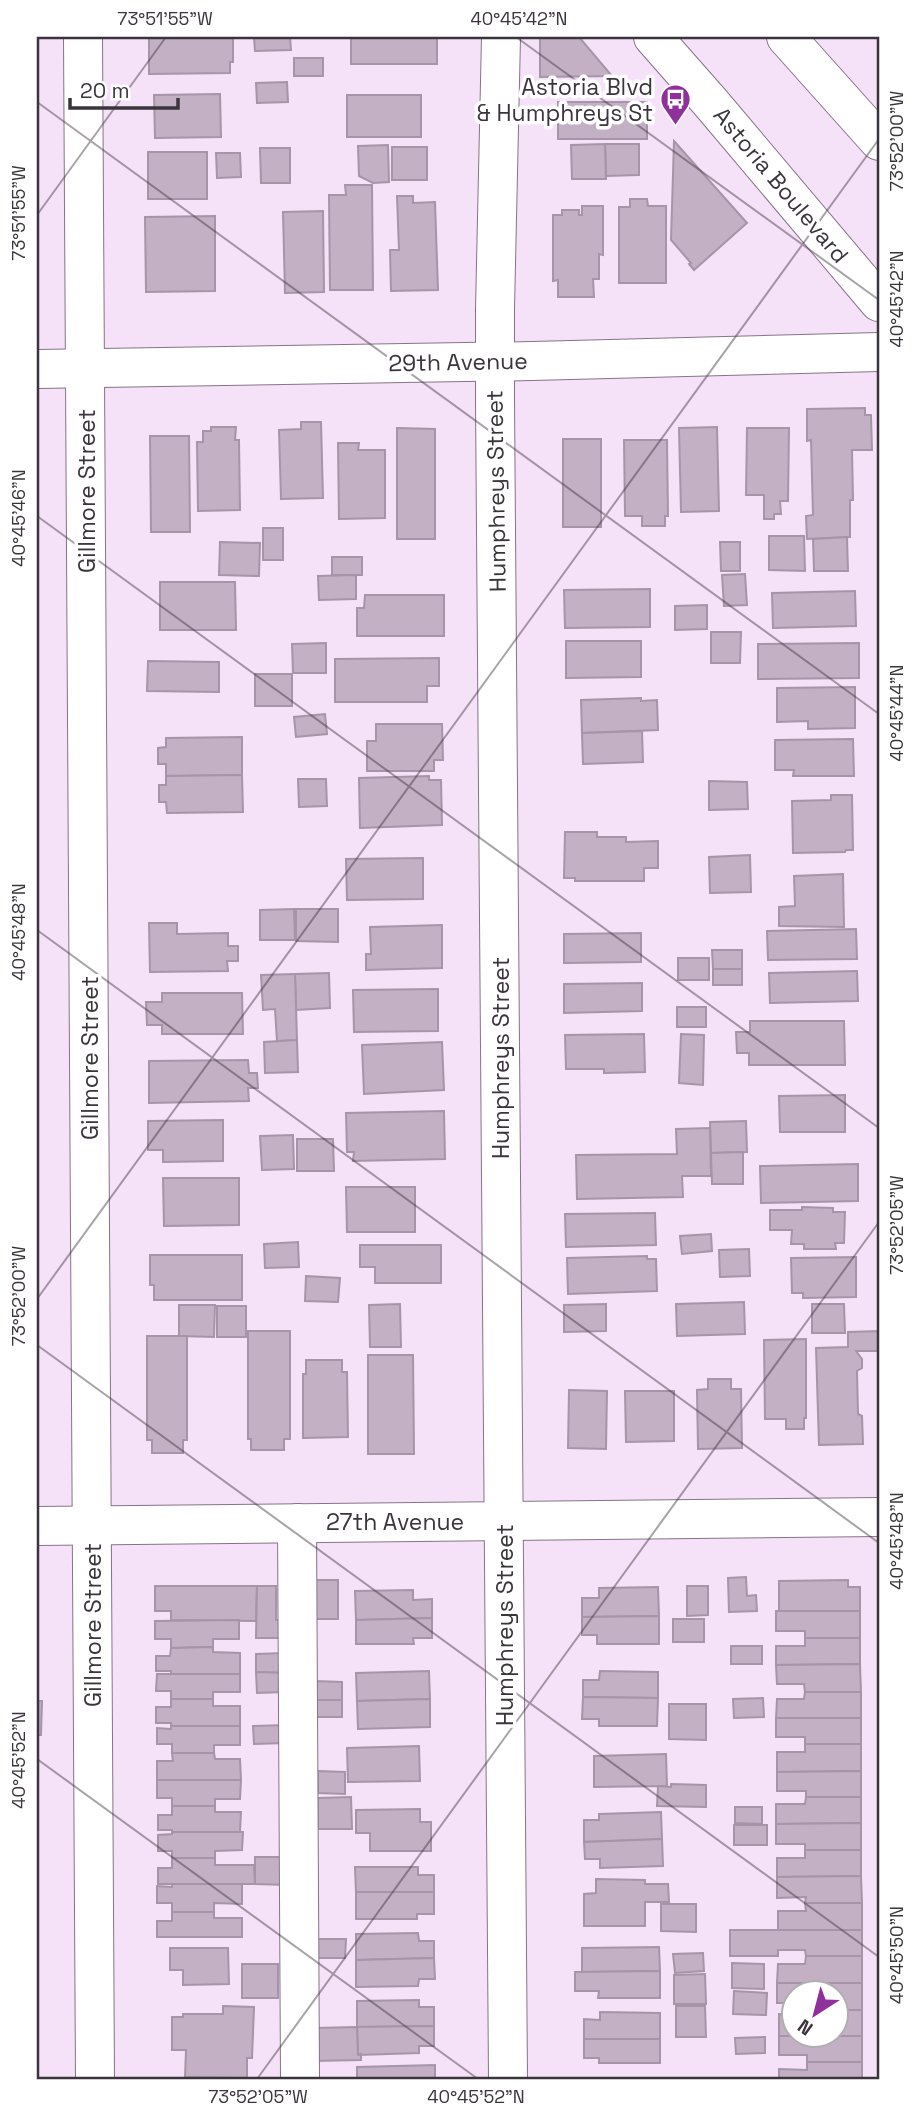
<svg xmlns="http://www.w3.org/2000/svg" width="916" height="2116" font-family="'Space Grotesk',sans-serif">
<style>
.building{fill:#c3b0c4;stroke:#a694a8;stroke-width:2}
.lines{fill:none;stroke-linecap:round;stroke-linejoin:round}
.minor-casing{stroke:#857486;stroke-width:40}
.major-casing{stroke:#857486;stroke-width:40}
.minor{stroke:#fff;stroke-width:38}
.major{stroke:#fff;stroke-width:38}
.ticks{fill:none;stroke:#3b343c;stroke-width:2;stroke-opacity:0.45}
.labels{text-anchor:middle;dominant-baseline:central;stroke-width:7;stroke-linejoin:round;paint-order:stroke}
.poi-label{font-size:23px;fill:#3b343c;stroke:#fff;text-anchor:end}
.street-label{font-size:23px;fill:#3b343c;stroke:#fff}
.neatline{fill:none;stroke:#3b343c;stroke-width:2.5}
.ticks-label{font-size:18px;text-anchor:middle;fill:#3b343c}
</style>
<rect width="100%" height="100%" fill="#f6e2f8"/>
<g class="building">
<polygon points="149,37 233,37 233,62 230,62 230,73 149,74"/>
<polygon points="254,37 290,37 291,50 255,51"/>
<rect x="351" y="37" width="86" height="27"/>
<polygon points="540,37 579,37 612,76 540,77"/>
<rect x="294" y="58" width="29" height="18"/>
<polygon points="287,82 288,102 257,103 256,83"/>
<polygon points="220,94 221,137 155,138 154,95"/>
<rect x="347" y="95" width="74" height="42"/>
<rect x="558" y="102" width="89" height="37"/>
<polygon points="674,141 747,223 694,270 689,264 691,263 671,240"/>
<polygon points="605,144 639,144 639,175 606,176"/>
<polygon points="605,144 606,179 572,179 571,145"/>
<polygon points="388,145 389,182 373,183 359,176 358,146"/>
<rect x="392" y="147" width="35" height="33"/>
<polygon points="260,148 290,148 290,183 261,183"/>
<rect x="148" y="152" width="59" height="47"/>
<polygon points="216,153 240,153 241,177 217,178"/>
<polygon points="345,185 372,185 373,290 330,290 329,195 346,195"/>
<polygon points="397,196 413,196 413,203 435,202 438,290 391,291 390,250 399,250"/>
<polygon points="630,199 647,199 648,206 666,206 666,283 619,283 619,207 630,207"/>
<polygon points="582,206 603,206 603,255 599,254 599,279 593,279 594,297 558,297 558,280 553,281 553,215 562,215 562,210 579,210 579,215 582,215"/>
<polygon points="323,211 324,292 285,293 283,212"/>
<polygon points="215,216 215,291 146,292 145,217"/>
<polygon points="865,408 865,415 871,415 872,450 852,450 853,500 850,500 850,537 807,539 806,516 813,515 811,440 807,441 807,409"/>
<polygon points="301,422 321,422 323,498 281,499 279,430 301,429"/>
<polygon points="211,427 236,427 235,440 239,440 240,510 198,511 197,442 203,442 203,431 211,431"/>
<polygon points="717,427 719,511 681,512 679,428"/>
<polygon points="397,428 435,429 435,539 397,539"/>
<polygon points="747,428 789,428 788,501 780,501 781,514 774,514 774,519 764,519 764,495 746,495"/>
<polygon points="150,436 189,436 190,532 151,532"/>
<rect x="563" y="439" width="38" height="88"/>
<polygon points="624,440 667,440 668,516 665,516 665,526 642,526 642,516 625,516"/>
<polygon points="338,443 359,443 358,450 385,450 385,518 339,519"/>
<rect x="263" y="528" width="20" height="32"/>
<polygon points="769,536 804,536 805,571 769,570"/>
<polygon points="847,537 848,571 814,571 813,539"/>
<polygon points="220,542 260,543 259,576 219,575"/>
<polygon points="720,542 740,542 740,571 721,571"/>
<rect x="332" y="557" width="30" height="18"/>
<polygon points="745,574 747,605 724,606 722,575"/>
<polygon points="356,575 356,599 319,600 318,576"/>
<polygon points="160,582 235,582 236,630 160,630"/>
<polygon points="650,589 650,627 565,628 564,590"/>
<polygon points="855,591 856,626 773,628 772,593"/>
<polygon points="365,595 444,595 444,636 357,636 357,608 364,608"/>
<polygon points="707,605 707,629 675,630 675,606"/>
<polygon points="711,632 741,632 740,663 711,663"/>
<polygon points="566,641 641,641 641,677 566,678"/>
<polygon points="326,643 326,673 293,673 292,644"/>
<polygon points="859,643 859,678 758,679 758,644"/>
<polygon points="439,658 439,686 427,686 427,702 335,702 335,659"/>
<polygon points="148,661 219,662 219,692 147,691"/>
<rect x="255" y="674" width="37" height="32"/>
<polygon points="855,687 855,728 808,729 808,721 777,722 777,688"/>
<polygon points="641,698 641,701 657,700 658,730 582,733 581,700"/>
<polygon points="325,714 327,734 296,737 294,717"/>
<polygon points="376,724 442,724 443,760 434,760 434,771 367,771 367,741 376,741"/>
<polygon points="642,731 643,762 583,764 582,733"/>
<polygon points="242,737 242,775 166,776 166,764 158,764 158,748 166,747 166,738"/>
<polygon points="853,739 854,776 793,776 794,770 775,770 775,740"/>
<polygon points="242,775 243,812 167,813 166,802 159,802 159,785 166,785 166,776"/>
<polygon points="429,776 429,780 441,780 442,825 360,828 359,778"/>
<polygon points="298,779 326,779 327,806 299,807"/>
<polygon points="709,781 747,782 748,809 709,810"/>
<polygon points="831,795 852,795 853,850 846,850 845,852 793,853 792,801 831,800"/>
<polygon points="565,832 597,832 597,837 626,837 626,842 658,841 658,868 644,868 644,881 575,881 575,878 564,878"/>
<polygon points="750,855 751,892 710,893 709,857"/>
<polygon points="423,858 423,899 347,900 346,859"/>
<polygon points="843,874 844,927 779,926 779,907 795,906 794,876"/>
<polygon points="294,909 295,940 260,940 260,910"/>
<polygon points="296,909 338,909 338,942 296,941"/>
<polygon points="149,923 177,923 177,934 228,933 228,946 238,946 238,961 227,961 228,971 150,972"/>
<polygon points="442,925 442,968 366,970 366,954 371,954 370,927"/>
<polygon points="856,929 857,959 768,960 767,931"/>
<polygon points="641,933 641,962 564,963 564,934"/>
<polygon points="712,950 742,950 742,969 713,969"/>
<rect x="678" y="958" width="31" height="22"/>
<rect x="713" y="969" width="29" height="16"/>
<polygon points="857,971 858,1001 770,1003 769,973"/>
<polygon points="329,973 330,1008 296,1010 295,974"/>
<polygon points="295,974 297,1040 277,1041 275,1009 263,1010 261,975"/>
<polygon points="642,983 642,1011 564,1013 564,984"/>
<polygon points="438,989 438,1031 354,1032 353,990"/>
<polygon points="162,993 242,993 243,1034 162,1034 162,1025 147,1025 146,1002 162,1002"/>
<rect x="677" y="1007" width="29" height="20"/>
<polygon points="750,1021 844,1021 845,1065 749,1065 749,1053 737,1053 736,1032 750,1032"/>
<polygon points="644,1034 645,1072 604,1073 604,1069 566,1069 565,1035"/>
<polygon points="681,1034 704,1035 703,1085 679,1083"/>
<polygon points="297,1040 298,1072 265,1073 264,1042"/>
<polygon points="442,1042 444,1090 364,1094 362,1045"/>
<polygon points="248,1060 249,1073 257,1073 258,1088 248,1088 249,1101 149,1103 149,1061"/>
<polygon points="845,1095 845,1132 780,1132 779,1096"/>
<polygon points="444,1111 445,1159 353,1161 354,1152 347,1152 346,1113"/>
<polygon points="223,1120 223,1161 163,1162 163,1150 148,1150 148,1121"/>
<polygon points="746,1121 747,1152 711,1153 710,1122"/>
<polygon points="710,1128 711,1176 682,1176 683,1197 577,1199 576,1155 677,1154 676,1129"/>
<polygon points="293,1135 294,1169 262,1170 260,1136"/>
<polygon points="297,1139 333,1139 334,1171 297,1171"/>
<polygon points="743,1152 743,1184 712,1184 711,1153"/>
<polygon points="858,1164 858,1201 761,1203 760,1166"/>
<polygon points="163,1178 239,1178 239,1225 164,1226"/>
<polygon points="346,1187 415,1187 415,1232 347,1232"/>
<polygon points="802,1207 833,1208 833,1212 845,1212 844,1243 835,1243 836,1249 804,1249 804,1244 791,1244 792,1230 770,1230 770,1210 802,1210"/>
<polygon points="655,1213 656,1245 566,1247 565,1214"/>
<polygon points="711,1234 712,1251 682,1254 680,1236"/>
<polygon points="298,1242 299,1267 265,1268 264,1244"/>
<polygon points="360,1245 441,1245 441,1283 375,1283 375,1267 360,1267"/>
<polygon points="749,1249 750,1276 720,1277 719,1250"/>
<polygon points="150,1255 242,1255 242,1300 154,1300 154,1285 150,1285"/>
<polygon points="647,1256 647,1259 656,1259 657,1291 568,1294 567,1258"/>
<polygon points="856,1257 856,1297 803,1298 803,1293 792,1293 791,1258"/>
<polygon points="306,1276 340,1278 338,1302 305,1301"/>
<polygon points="744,1302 745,1334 677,1336 676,1304"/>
<polygon points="400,1304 401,1347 370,1347 369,1305"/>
<polygon points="606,1304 606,1331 564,1332 564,1305"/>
<polygon points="812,1304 844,1304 845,1333 812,1333"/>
<polygon points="179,1305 215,1305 214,1337 179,1336"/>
<rect x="217" y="1306" width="29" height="31"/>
<polygon points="248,1331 290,1331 290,1439 284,1439 284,1450 251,1450 251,1439 248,1439"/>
<polygon points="879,1331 879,1351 856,1351 862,1359 862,1368 857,1371 858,1414 862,1416 863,1444 819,1445 816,1348 848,1347 848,1332"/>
<polygon points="147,1336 187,1336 187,1440 183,1440 183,1453 152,1453 152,1440 147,1440"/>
<polygon points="806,1339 806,1418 804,1418 804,1429 786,1429 786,1419 765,1419 764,1340"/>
<polygon points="368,1355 413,1355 414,1454 368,1454"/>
<polygon points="306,1360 342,1360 342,1372 347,1372 348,1437 303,1438 303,1374 306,1374"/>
<polygon points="708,1379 731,1379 731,1389 741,1389 742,1448 698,1449 697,1390 708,1389"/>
<polygon points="569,1390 607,1391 606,1449 568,1448"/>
<polygon points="625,1391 674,1391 674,1441 626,1442"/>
<polygon points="746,1577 747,1596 756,1595 757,1611 729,1612 728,1578"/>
<polygon points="307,1580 338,1580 338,1619 308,1619"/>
<polygon points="848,1580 848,1587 860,1587 860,1611 779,1611 779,1581"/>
<polygon points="155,1586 257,1586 256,1621 171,1620 171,1611 155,1611"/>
<polygon points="257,1586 276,1586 276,1620 287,1620 282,1638 256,1638"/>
<polygon points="687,1586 708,1586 708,1615 687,1616"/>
<polygon points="658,1587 659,1616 582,1617 582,1598 599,1598 599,1588"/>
<polygon points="413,1590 413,1600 432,1599 432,1618 356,1620 355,1591"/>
<polygon points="776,1611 860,1611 860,1638 805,1638 805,1631 776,1631"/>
<polygon points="659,1616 659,1644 597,1644 597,1635 582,1635 582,1617"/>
<polygon points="432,1618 432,1638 413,1638 414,1644 356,1644 356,1620"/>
<rect x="673" y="1619" width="31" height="23"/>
<polygon points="239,1620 239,1639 213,1639 213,1647 171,1648 171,1639 155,1639 155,1621"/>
<polygon points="805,1638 860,1638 860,1664 776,1665 776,1646 805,1646"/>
<rect x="731" y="1646" width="31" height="18"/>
<polygon points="213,1647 213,1652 240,1653 240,1674 171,1674 171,1671 156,1671 156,1656 170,1656 171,1648"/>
<polygon points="285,1653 285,1673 256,1672 256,1654"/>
<polygon points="860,1664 861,1692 805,1692 804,1684 777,1684 776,1665"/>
<polygon points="429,1671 430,1699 357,1701 356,1673"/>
<polygon points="600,1671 658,1672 658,1698 583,1697 583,1680 599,1680"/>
<polygon points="256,1672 285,1673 285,1692 257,1693"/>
<polygon points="157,1674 240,1674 240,1692 213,1692 213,1699 171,1699 171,1691 156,1691"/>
<polygon points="314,1681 342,1682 342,1700 314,1700"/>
<polygon points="805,1692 861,1692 861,1718 776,1718 777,1699 804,1699"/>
<polygon points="583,1697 658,1698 657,1726 599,1726 599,1719 582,1719"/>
<polygon points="763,1698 764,1717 734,1718 733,1699"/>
<polygon points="171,1699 213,1699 213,1706 240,1706 240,1726 171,1726 171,1723 156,1723 156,1707 171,1707"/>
<polygon points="430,1699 430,1727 358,1729 357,1701"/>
<polygon points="314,1700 342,1700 342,1717 313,1717"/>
<polygon points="37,1701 42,1701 41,1735 37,1735"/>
<polygon points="669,1704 706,1704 706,1740 669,1739"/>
<polygon points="776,1718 861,1718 861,1744 805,1744 805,1737 776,1737"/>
<polygon points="285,1725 285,1743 254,1744 253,1726"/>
<polygon points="171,1726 240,1726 240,1745 214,1745 214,1753 172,1753 172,1744 157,1744 157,1728 171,1729"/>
<polygon points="805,1744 861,1744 861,1771 777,1772 777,1752 805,1752"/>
<polygon points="419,1746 420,1781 348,1782 347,1748"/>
<polygon points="172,1753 214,1753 215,1759 240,1759 241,1780 157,1780 157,1761 173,1761"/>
<polygon points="666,1754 667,1786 594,1787 594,1756"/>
<polygon points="318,1771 345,1772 345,1794 318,1793"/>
<polygon points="861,1771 861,1797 806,1797 806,1791 777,1791 777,1772"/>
<polygon points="157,1780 241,1780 240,1799 215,1799 215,1806 172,1806 172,1798 157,1798"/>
<polygon points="671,1784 706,1785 706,1807 657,1806 658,1786 671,1787"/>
<polygon points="351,1797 352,1829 318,1829 318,1798"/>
<polygon points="806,1797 861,1797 861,1823 776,1824 776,1804 805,1804"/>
<polygon points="172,1806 215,1806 215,1812 241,1812 240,1832 172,1832 172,1830 158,1830 158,1815 172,1815"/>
<polygon points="735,1807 762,1807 762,1824 735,1823"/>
<polygon points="420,1809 420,1822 431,1822 431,1851 370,1851 370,1833 356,1833 356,1810"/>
<polygon points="661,1812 662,1839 584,1842 584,1820 599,1820 599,1814"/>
<polygon points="861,1823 861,1850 805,1850 805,1844 776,1844 776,1824"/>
<rect x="734" y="1825" width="33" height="20"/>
<polygon points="172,1832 243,1832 242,1850 215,1851 215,1858 172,1858 172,1851 158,1851 158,1835 172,1834"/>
<polygon points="662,1839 663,1866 600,1868 600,1859 585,1859 584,1842"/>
<polygon points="805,1850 861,1850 861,1876 777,1877 777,1858 805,1858"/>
<polygon points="255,1857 289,1857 288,1885 255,1884"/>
<polygon points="172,1858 215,1858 215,1865 254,1865 255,1884 158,1884 158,1868 172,1868"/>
<polygon points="355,1867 418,1867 418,1875 434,1875 434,1892 356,1892"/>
<polygon points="861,1876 862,1903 805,1903 806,1897 777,1898 777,1877"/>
<polygon points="596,1879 645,1880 645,1884 668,1884 669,1902 645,1902 645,1926 584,1926 584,1894 596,1893"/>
<polygon points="172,1884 242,1884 242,1904 214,1903 214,1912 172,1912 172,1903 157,1903 157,1886 172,1887"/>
<polygon points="356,1892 434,1892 434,1914 417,1914 417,1919 356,1919"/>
<polygon points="805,1903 862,1903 862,1930 778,1930 778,1911 806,1911"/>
<polygon points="661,1904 696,1904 696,1932 661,1931"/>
<polygon points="172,1912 214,1912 214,1918 242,1918 242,1937 157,1937 157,1921 172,1921"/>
<polygon points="730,1930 862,1930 862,1956 806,1956 805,1950 778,1950 778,1956 730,1956"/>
<polygon points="418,1933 419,1941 434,1941 434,1958 356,1960 356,1934"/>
<polygon points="313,1939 346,1939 345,1958 313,1958"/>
<polygon points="659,1947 660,1971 582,1972 582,1948"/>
<polygon points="170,1948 228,1948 229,1984 183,1985 183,1970 170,1970"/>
<polygon points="703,1953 704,1971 675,1973 673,1954"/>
<polygon points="806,1956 862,1956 862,1983 777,1983 778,1964 805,1964"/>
<polygon points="434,1958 435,1979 419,1979 418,1986 356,1987 356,1960"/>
<polygon points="732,1963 764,1964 764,1989 732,1988"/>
<rect x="242" y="1964" width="36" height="34"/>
<polygon points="660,1971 660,1998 598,1998 599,1991 575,1991 575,1972"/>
<polygon points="705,1974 706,2004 674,2004 674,1975"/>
<polygon points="777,1983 862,1983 862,2010 836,2010 836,1994 794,1994 794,2003 777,2003"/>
<polygon points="734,1991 767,1993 766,2015 733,2014"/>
<polygon points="419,2000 419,2007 434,2007 434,2026 357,2027 357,2001"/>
<polygon points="223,2006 254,2007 252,2058 247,2058 247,2078 185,2077 186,2050 172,2050 172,2017 183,2017 183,2014 223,2014"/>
<polygon points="676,2006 705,2006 706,2037 676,2037"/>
<polygon points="836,2010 862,2010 862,2036 779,2036 779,2014 792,2015 794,2017 794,2036 836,2036"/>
<polygon points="600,2012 660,2013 660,2039 584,2039 584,2019 600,2020"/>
<polygon points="434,2026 434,2046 419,2046 419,2053 358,2055 357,2027"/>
<polygon points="357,2027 358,2055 361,2054 361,2060 314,2061 314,2028"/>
<polygon points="779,2036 862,2036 862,2062 807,2062 807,2055 779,2055"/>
<polygon points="765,2037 765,2053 736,2054 735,2038"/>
<polygon points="584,2039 660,2039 660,2063 599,2063 599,2058 584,2058"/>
<polygon points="807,2062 862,2062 862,2079 779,2079 779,2069 807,2070"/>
<polygon points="435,2065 435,2079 357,2079 357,2067"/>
</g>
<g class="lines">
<defs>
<g id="minor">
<polyline points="83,37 95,2079"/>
<polyline points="501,37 495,309 495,401 508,2079"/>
<polyline points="37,369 532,361 879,352"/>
<polyline points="297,1523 300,2079"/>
<polyline points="37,1526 879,1517"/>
</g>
<g id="major">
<polyline points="653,37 711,103 879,302"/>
<polyline points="786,37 879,141"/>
</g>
</defs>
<use href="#minor" class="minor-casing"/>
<use href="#major" class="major-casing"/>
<use href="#minor" class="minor"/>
<use href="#major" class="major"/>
</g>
<path class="ticks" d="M516 37 879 300M37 102 879 714M37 215 166 37M37 516 879 1128M37 930 879 1543M37 1299 879 139M37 1345 879 1957M37 1759 478 2079M257 2079 879 1222"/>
<defs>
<symbol id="bus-pin" viewBox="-11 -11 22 30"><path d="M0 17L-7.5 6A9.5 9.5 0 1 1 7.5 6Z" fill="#8f319b" stroke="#fff"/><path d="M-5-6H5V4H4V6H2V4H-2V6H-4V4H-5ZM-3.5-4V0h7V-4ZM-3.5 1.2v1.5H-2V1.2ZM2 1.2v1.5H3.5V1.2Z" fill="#fff"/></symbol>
</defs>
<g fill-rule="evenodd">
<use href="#bus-pin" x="658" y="82" width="35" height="47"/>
</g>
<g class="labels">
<g class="poi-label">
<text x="653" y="87">Astoria Blvd<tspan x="653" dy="26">&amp; Humphreys St</tspan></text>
</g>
<g class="street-label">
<text transform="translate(781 185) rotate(50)">Astoria Boulevard</text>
<text transform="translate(458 362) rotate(-1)">29th Avenue</text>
<text transform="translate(87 491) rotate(-90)">Gillmore Street</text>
<text transform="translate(496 491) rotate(-91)">Humphreys Street</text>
<text transform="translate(90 1058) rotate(-90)">Gillmore Street</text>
<text transform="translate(501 1058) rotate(-90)">Humphreys Street</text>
<text x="395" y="1522">27th Avenue</text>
<text transform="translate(93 1625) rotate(-90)">Gillmore Street</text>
<text transform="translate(505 1625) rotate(-90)">Humphreys Street</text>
</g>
</g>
<rect width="916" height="2116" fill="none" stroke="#ffffff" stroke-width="77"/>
<g transform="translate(815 2014) rotate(216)"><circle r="33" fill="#ffffff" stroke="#b1aeb1" stroke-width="2"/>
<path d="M0-5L12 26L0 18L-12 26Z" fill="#8f319b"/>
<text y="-10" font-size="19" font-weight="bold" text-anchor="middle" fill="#3b343c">N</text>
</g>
<path d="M70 98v10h108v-10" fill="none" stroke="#3b343c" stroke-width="3.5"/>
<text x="80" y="98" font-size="21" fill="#3b343c" stroke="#ffffff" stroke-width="5" paint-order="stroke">20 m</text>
<rect x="38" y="38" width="840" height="2040" class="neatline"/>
<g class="ticks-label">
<text x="165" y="25">73°51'55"W</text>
<text x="519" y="25">40°45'42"N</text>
<text transform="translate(897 141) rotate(-90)" y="6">73°52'00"W</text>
<text transform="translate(19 213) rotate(-90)" y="6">73°51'55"W</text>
<text transform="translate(897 299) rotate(-90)" y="6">40°45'42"N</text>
<text transform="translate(19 518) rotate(-90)" y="6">40°45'46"N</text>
<text transform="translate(897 713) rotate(-90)" y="6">40°45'44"N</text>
<text transform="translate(19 932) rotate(-90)" y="6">40°45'48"N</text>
<text transform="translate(897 1225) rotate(-90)" y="6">73°52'05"W</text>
<text transform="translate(19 1296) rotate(-90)" y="6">73°52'00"W</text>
<text transform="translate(897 1541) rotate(-90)" y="6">40°45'48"N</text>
<text transform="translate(19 1760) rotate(-90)" y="6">40°45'52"N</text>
<text transform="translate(897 1955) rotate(-90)" y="6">40°45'50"N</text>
<text x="258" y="2103">73°52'05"W</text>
<text x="476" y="2103">40°45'52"N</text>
</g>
</svg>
